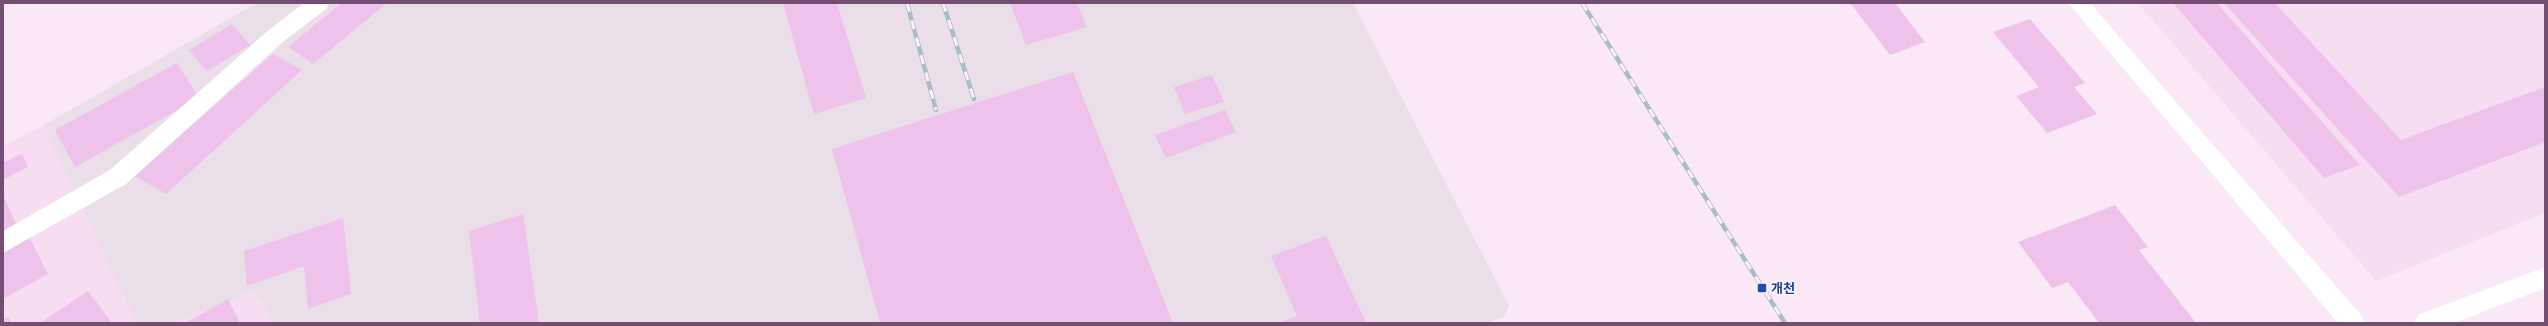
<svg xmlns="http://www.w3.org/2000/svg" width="2548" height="326" font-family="Lato,'Noto Sans KR',sans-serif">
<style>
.residential{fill:#f7ddf1}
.industrial{fill:#eadee9}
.building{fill:#efc2ec}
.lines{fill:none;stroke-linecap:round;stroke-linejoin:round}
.minor{fill:#fff;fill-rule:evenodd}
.secondary{fill:#fff;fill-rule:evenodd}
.rail-casing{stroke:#a7bec5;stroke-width:4.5}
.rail{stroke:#feeffa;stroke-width:3;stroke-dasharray:9;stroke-linecap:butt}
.transit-dot{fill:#1a4fb4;stroke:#feeffa;stroke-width:1.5}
.labels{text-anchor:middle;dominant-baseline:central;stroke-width:3.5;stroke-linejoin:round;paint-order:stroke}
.transit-label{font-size:13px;font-weight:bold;fill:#164399;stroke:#feeffa;text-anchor:start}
</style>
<rect width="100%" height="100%" fill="#fbe8f6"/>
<g class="residential">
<polygon points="2138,3 2545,3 2545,213 2376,281"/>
<polygon points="44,125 136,323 3,323 3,146"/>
<polygon points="254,291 275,323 174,323"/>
</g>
<polygon class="industrial" points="257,3 1353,3 1509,306 1504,317 1487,323 275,323 254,291 174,323 136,323 44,125"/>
<g class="building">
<polygon points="342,3 387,3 313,64 288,47"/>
<polygon points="783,3 837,3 866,98 814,114"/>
<polygon points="1010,3 1077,3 1087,27 1026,45"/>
<polygon points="1850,3 1895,3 1925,42 1890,55"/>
<polygon points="2173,3 2217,3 2360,165 2324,178"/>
<polygon points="2224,3 2275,3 2401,140 2545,87 2545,142 2399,197"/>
<polygon points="2030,19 2085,83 2074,87 2097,114 2047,133 2016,96 2039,87 1993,32"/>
<polygon points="232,24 250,45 207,71 189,50"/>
<polygon points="273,54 302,70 166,194 135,176"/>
<polygon points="177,63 199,98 75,167 55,130"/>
<polygon points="1073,72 1173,323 880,323 832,149"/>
<polygon points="1212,75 1224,102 1185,114 1174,87"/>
<polygon points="1225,110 1236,132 1166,158 1155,135"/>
<polygon points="22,153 28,167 3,180 3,163"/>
<polygon points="3,195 17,226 3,234"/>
<polygon points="2115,205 2148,247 2139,250 2196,323 2099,323 2068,282 2052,288 2018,242"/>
<polygon points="523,214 539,323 480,323 469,231"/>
<polygon points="343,218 351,294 308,309 304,266 247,286 244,251"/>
<polygon points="28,235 48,274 3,299 3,249"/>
<polygon points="1326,236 1366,323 1278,323 1297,316 1271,256"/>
<polygon points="88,291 112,323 40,323"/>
<polygon points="228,299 240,323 185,323"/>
<polygon points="9,317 11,323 3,323 3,320"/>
</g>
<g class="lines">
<polygon class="minor" points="304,3 329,3 326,9 284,41 126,184 3,253 3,231 110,170 270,29"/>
<g class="secondary">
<polygon points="2068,3 2090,3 2361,315 2365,323 2338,323"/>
<polygon points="2545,267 2545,288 2454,323 2414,323 2418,315"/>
</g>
<defs>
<g id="rail">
<polyline points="907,3 936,110"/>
<polyline points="943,3 974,99"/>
<polyline points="1582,3 1785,323"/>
</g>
</defs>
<use href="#rail" class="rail-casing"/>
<use href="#rail" class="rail"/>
</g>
<rect class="transit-dot" x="1757" y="283" width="10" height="10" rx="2"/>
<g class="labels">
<g class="transit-label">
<text x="1771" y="288">개천</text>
</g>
</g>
<rect width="2548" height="326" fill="none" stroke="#744d73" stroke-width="8"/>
</svg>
